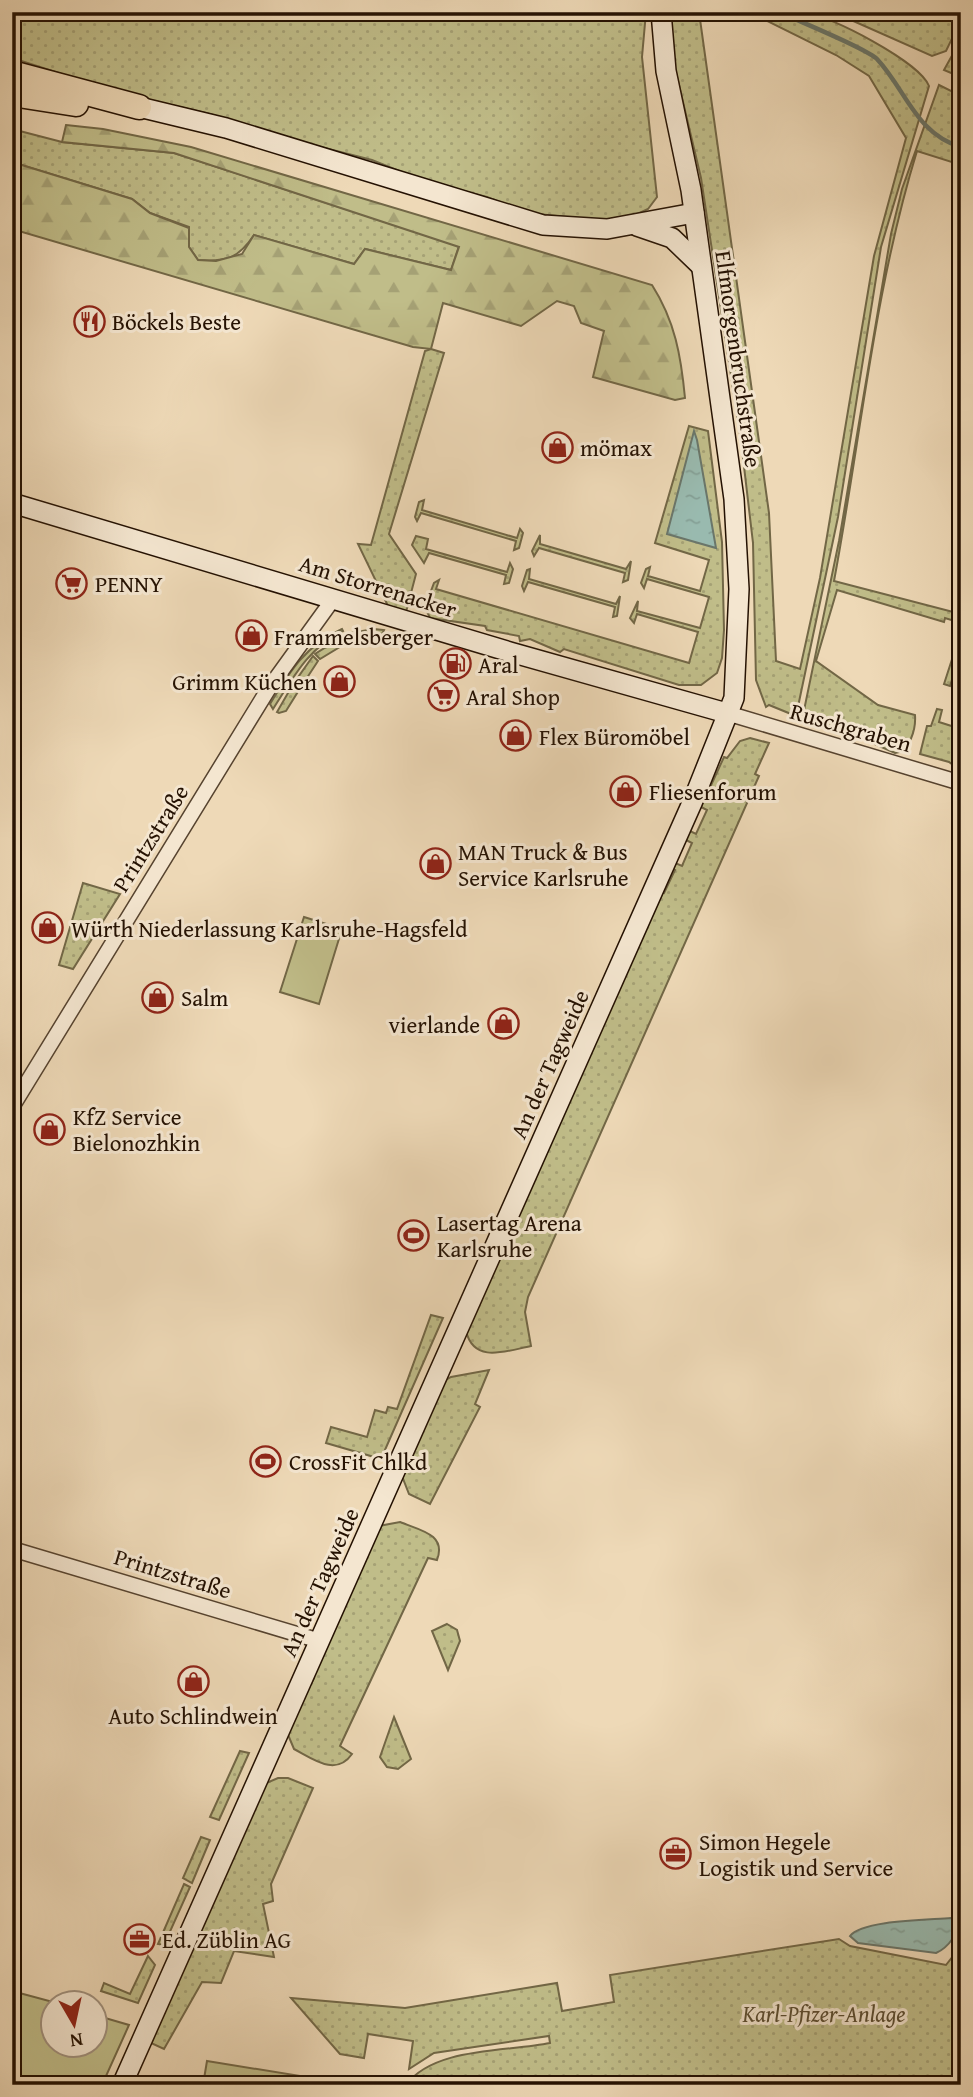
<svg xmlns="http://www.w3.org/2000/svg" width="973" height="2097" font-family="'Gentium Book Plus',serif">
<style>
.green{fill:url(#green-dots);stroke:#726746;stroke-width:2}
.forest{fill:url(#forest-firs);stroke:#726746;stroke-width:2}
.pitch{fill:#c0bd89;stroke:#726746;stroke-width:2}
.water{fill:url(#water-ripples);stroke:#6a766a;stroke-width:2}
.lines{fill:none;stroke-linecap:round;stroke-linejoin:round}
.stream{stroke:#6a766a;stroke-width:4.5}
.street-casing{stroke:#56432f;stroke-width:17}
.secondary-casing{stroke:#241102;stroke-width:22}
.highway-casing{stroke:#241102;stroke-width:27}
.street{stroke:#f4e6d0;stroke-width:14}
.secondary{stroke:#f4e6d0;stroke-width:19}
.highway{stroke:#eed9b7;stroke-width:24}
.labels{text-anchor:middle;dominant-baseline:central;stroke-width:6;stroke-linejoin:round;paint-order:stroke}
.poi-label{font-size:23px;fill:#241102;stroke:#f4e6d0;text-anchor:start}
.street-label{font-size:23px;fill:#241102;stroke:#f4e6d0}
.park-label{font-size:23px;font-style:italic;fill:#5b4d31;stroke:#f4e6d0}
</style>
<defs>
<pattern id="green-dots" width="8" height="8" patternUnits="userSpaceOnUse" patternTransform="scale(1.75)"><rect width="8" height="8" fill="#c0bd89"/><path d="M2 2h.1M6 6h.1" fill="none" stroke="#a5a175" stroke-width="1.8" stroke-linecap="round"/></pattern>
<pattern id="forest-firs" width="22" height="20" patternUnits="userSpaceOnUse" patternTransform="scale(1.75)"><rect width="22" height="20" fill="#c0bd89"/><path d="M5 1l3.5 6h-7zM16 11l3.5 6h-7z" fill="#a5a175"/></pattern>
<pattern id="water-ripples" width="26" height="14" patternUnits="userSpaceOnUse" patternTransform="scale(1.75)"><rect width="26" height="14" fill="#99baaf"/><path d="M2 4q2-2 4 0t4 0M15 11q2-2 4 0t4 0" fill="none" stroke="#849f95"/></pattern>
</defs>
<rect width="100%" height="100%" fill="#eed9b7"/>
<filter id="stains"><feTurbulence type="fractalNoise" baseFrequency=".00286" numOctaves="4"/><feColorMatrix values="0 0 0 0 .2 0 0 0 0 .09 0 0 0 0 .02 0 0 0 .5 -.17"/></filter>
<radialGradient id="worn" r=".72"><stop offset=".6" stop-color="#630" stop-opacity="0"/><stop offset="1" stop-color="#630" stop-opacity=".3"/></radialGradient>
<g class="green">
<polygon points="12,12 646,12 642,57 657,197 648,209 629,218 596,220 528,213 487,197 424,181 372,160 301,142 210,114 127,95 12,58"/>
<path d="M670 12H699L769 513 776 661 800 669 820 578 874 256 906 138 869 76 836 55 749 12C767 12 786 10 804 12 829 15 920 62 929 86L881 247 838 517 796 716 769 705 766 707 756 680 753 543 741 441 701 178 674 64Z"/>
<polygon points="833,12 961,12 961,20 946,51 932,56"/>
<path d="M960 41 961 165 917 151C874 291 861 437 834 581L961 614V623L945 618 944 622 837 590 816 661 878 705 915 715C916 729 910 751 895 753L861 738 802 720 839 541 891 234 902 189 939 85 953 92 958 82 956 75 944 70Z"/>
<path d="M12 129 62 142 174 153 459 246 451 270 365 249 354 264 254 235C238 259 226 262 198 260L189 247V227L150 213 132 199 12 162Z"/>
<polygon points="431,349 444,353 389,534 416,574 406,612 388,606 358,544 371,545 425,351"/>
<polygon points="689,426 708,431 722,542 724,630 722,658 717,673 701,685 679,685 564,649 560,652 530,639 520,641 519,636 487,630 485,626 430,618 425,607 434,583 439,580 436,589 689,663 698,632 637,614 634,623 630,618 638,601 637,611 700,628 709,597 647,579 644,588 641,583 646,569 650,567 648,576 700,591 709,560 655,543"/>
<polygon points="424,500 422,510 517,538 520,529 523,533 519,548 514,550 516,541 421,513 417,521 415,517 419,502"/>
<polygon points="540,535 540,544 626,569 631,561 628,580 623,582 625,573 539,548 534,556 532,551"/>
<polygon points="416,536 428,539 426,549 507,572 510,563 513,569 509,583 504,584 506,575 429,553 424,563 412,545"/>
<polygon points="530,569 529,579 616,604 620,596 617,616 613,617 615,607 528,582 524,591 522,586 527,570"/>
<path d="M342 629 343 631C308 648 293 678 273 709L270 704C290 671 306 645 342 629Z"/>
<polygon points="374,629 384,630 381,637 351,640 350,633"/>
<polygon points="347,634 348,642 320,659 315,654"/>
<polygon points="956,647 961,651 950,686 944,684"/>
<polygon points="313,656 318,661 301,687 294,683"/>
<polygon points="292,686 299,690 286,711 279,713 277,712"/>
<polygon points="937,709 942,710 939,722 961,729 961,771 949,762 920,754 927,726 931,726"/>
<path d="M750 738 769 743 755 774 759 776 528 1297 525 1312 531 1346C506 1351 474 1364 466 1331L660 892 664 893 675 870 671 868 673 862 682 866 692 843 684 839 688 830 696 834 707 810 701 807 724 757 727 758 740 741Z"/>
<polygon points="83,883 120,894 73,969 59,965"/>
<polygon points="431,1315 443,1318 381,1459 326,1443 331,1427 367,1437 375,1410 386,1413 388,1407 397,1409"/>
<polygon points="489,1370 475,1404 480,1407 430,1504 409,1494 402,1476 444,1381 451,1377"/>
<path d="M400 1522C419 1530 447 1534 437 1560L428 1558 340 1746 352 1754C336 1777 313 1759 294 1749L286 1730 314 1678 311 1676 379 1526Z"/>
<polygon points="447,1624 457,1630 460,1641 448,1670 432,1631"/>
<polygon points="394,1717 411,1759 398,1769 387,1767 380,1757"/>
<polygon points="240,1751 249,1753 219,1820 210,1817"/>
<polygon points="278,1778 288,1778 313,1788 271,1884 273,1901 263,1904 274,1957 234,1951 221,1983 202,1982 164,2049 151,2043 264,1784"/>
<polygon points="201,1837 210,1840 192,1883 183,1878"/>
<polygon points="184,1884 190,1887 164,1945 158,1944"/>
<path d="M839 1939 850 1946 946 1965 961 1946V2085H406C434 2047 506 2052 550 2043L549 2036 434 2053 409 2069 413 2041 368 2034 364 2058 340 2054 291 1998 405 2008 557 1983 562 2011 614 2002 610 1975Z"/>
<polygon points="148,1956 155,1965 138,2003 101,1991 104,1983 130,1994"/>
</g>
<path class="forest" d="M66 125 103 129 191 147 652 285C675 321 681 356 685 398L675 400 593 377 604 331 581 323 574 306 557 301 521 326 443 303 431 349 413 347 12 229V162L132 199 150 213 189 228V247L198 260 216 261 242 254 254 235 354 264 365 249 451 270 459 247 174 153 62 142Z"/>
<g class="pitch">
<polygon points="304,917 342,929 319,1004 280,992"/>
<polygon points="12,1991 53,2002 52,2044 94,2044 95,2015 129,2025 102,2085 12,2085"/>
<polygon points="207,2061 325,2080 324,2085 203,2085"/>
</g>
<g class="water">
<polygon points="694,431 697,440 716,548 667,534"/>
<path d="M951 1918 959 1919C960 1932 948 1948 936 1953L858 1943 850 1936C862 1920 929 1920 951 1918Z"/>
</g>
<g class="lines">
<path class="stream" d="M779 12C798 21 866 48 877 59 906 90 916 134 961 147"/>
<defs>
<g id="street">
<polyline points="730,714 961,783"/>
<polyline points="12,1107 269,688 334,598"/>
<polyline points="12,1549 320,1641"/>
</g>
<g id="secondary">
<polyline points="139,107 226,128 543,225 607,229 694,213"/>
<polyline points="637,226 672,238 700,265"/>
<polyline points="12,503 510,652 730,714"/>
<polyline points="122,2085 692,803 734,698 739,589 734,499 691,190 666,71 661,12"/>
</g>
<g id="highway">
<polyline points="12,73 139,107"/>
<polyline points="12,94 76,104"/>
</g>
</defs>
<use href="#street" class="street-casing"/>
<use href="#secondary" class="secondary-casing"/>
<use href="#highway" class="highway-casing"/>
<use href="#street" class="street"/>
<use href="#secondary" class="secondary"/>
<use href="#highway" class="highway"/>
</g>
<defs>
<symbol id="restaurant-ring" viewBox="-11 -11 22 22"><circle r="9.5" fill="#f4e6d0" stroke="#8f2418" stroke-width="1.5"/><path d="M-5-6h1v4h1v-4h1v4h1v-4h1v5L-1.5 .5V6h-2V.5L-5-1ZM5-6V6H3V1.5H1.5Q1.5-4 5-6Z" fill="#8f2418"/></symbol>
<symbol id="shop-ring" viewBox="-11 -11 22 22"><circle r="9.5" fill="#f4e6d0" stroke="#8f2418" stroke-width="1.5"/><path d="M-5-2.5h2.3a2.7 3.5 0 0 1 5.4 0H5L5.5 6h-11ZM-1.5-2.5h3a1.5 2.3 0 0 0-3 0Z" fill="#8f2418"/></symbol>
<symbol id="supermarket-ring" viewBox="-11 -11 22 22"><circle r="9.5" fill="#f4e6d0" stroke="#8f2418" stroke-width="1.5"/><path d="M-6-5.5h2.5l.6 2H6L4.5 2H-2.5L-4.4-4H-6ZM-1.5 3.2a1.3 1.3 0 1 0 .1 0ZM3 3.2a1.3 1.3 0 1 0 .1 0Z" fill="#8f2418"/></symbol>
<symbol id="fuel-ring" viewBox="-11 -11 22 22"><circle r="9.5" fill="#f4e6d0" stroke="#8f2418" stroke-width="1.5"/><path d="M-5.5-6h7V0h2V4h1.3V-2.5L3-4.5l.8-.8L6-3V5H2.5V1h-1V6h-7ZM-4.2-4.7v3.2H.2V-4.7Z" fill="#8f2418"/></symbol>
<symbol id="stadium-ring" viewBox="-11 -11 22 22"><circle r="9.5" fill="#f4e6d0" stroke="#8f2418" stroke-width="1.5"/><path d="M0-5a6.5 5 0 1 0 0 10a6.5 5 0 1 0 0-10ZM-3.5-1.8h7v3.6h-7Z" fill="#8f2418"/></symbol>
<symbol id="office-ring" viewBox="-11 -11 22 22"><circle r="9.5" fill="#f4e6d0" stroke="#8f2418" stroke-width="1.5"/><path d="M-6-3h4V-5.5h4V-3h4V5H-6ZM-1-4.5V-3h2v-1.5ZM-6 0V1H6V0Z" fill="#8f2418"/></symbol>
</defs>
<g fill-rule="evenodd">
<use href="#restaurant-ring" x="72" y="304" width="35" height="35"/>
<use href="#shop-ring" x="540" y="430" width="35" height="35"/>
<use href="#supermarket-ring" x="54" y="566" width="35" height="35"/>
<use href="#shop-ring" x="234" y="618" width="35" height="35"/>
<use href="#fuel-ring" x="438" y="646" width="35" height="35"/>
<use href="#shop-ring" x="322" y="664" width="35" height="35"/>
<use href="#supermarket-ring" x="426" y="678" width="35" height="35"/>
<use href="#shop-ring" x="498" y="718" width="35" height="35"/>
<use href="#shop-ring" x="608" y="774" width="35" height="35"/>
<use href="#shop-ring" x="418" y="846" width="35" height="35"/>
<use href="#shop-ring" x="30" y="910" width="35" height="35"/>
<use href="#shop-ring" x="140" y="980" width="35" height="35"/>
<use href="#shop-ring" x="486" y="1006" width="35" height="35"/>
<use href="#shop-ring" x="32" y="1112" width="35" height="35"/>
<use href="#stadium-ring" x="396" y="1218" width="35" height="35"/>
<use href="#stadium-ring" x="248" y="1444" width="35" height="35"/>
<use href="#shop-ring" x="176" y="1664" width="35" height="35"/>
<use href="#office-ring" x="658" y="1836" width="35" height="35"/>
<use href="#office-ring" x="122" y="1922" width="35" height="35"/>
</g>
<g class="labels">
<g class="poi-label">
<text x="112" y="321">Böckels Beste</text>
<text x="580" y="447">mömax</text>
<text x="95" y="583">PENNY</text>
<text x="274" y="636">Frammelsberger</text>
<text x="478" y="664">Aral</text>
<text x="317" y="681" text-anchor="end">Grimm Küchen</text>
<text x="466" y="696">Aral Shop</text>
<text x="539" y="736">Flex Büromöbel</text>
<text x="649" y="791">Fliesenforum</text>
<text x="458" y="851">MAN Truck &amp; Bus<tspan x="458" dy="26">Service Karlsruhe</tspan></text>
<text x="71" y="928">Würth Niederlassung Karlsruhe-Hagsfeld</text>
<text x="181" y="997">Salm</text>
<text x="480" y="1024" text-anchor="end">vierlande</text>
<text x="73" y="1116">KfZ Service<tspan x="73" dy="26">Bielonozhkin</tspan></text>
<text x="437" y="1222">Lasertag Arena<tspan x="437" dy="26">Karlsruhe</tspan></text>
<text x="289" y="1461">CrossFit Chlkd</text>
<text x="193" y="1715" text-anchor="middle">Auto Schlindwein</text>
<text x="699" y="1841">Simon Hegele<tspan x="699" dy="26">Logistik und Service</tspan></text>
<text x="162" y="1939">Ed. Züblin AG</text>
</g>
<g class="street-label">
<text transform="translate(739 359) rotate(82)">Elfmorgenbruchstraße</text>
<text transform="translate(378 586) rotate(17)">Am Storrenacker</text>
<text transform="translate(851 727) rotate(16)">Ruschgraben</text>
<text transform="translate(150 838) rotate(-58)">Printzstraße</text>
<text transform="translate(549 1064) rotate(-66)">An der Tagweide</text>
<text transform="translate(173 1573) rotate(17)">Printzstraße</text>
<text transform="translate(319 1582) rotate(-66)">An der Tagweide</text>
</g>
<g class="park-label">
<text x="824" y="2013">Karl-Pfizer-Anlage</text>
</g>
</g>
<rect width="973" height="2097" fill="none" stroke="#eed9b7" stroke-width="42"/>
<rect x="14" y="14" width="945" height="2069" fill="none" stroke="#241102" stroke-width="3.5"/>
<rect x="21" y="21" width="931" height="2055" fill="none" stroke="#241102" stroke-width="2"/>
<g transform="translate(74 2024) rotate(171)"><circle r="33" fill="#f4e6d0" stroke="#a1917e" stroke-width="2"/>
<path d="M0-5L12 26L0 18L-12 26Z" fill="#8f2418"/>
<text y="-10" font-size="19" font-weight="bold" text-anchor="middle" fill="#241102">N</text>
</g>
<rect width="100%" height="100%" filter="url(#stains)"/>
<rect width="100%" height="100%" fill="url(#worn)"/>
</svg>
